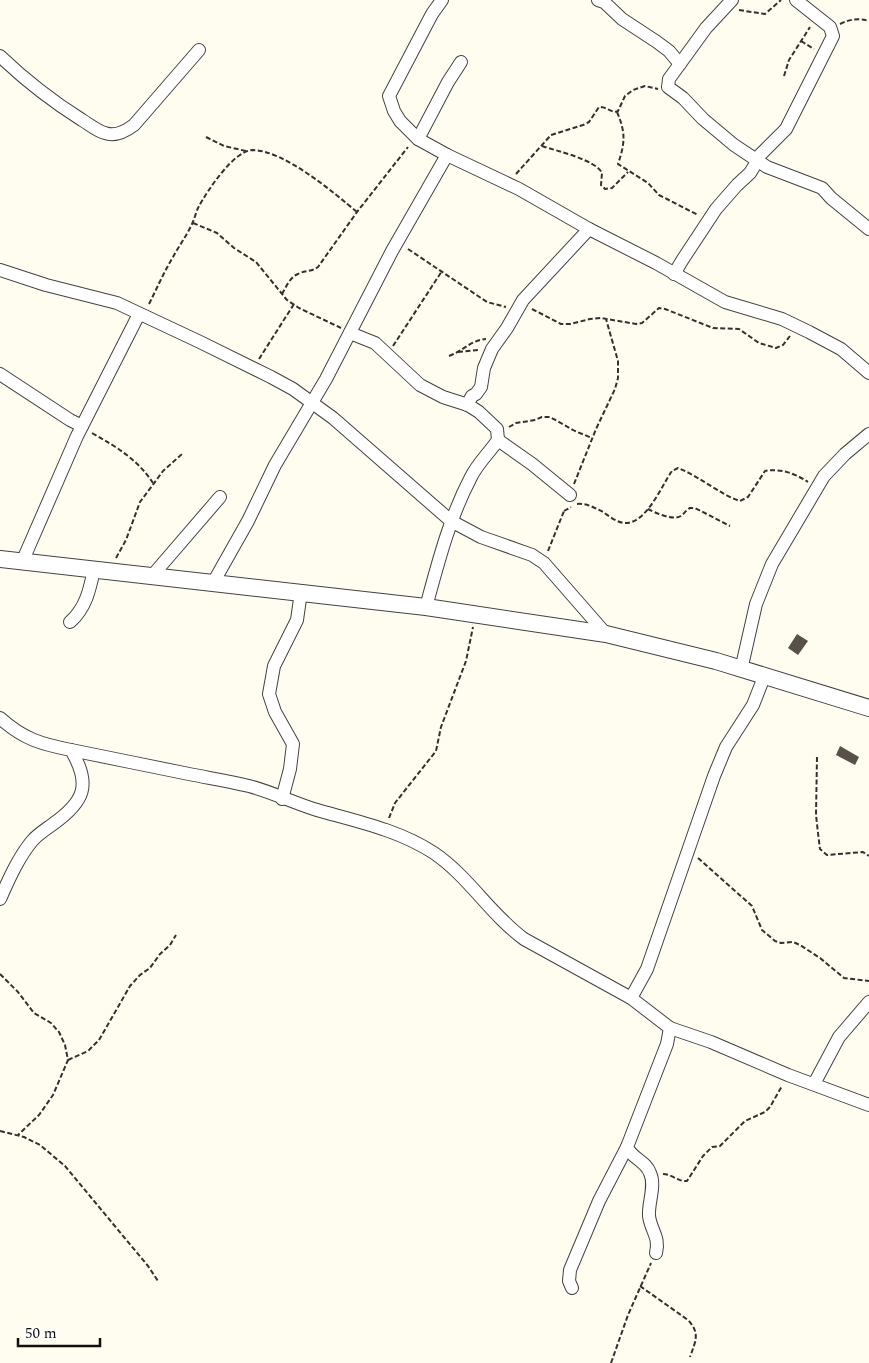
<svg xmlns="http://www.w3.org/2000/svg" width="869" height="1363" font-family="Spectral,serif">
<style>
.building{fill:#58514a}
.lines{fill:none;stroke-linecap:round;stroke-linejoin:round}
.minor-casing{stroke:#424242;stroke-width:14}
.tertiary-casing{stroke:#424242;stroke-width:18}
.path{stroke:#313131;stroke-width:2;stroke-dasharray:5 2.5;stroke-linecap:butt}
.minor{stroke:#fff;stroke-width:12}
.tertiary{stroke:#fff;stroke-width:16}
</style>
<rect width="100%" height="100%" fill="#fffdf0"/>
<g class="building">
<polygon points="797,634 808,641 798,655 788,648"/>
<polygon points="840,746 859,757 855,765 836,755"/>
</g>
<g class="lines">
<defs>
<g id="minor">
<polyline points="442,0 432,14 389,96 394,111 400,121 418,139 447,155 519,189 589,229 656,263 725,302 782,319 809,332 841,349 869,373"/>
<polyline points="598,0 604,2 622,19 657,42 669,51 680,64"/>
<polyline points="732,0 706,28 669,79 668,87 683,98 703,119 734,145 767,167 822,188 831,198 869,229"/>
<path d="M0 56C25 80 52 101 82 120 89 124 97 131 105 133 115 137 126 131 134 125L199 50"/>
<polyline points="418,139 448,82 461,62"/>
<polyline points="756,159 786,129 833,36 830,27 796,0"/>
<polyline points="0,270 46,285 117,303 200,342 271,377 293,389 333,418 451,521 481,537 532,555 544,563 606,634"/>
<polyline points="674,274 683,259 716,209 737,185 750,173 758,160"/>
<path d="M350 333 375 343 420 385 443 397 468 405 479 412 497 429 498 440C489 453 478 463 471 477 449 519 438 563 426 607"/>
<polyline points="0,374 70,420 82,426"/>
<polyline points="467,405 472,396 476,394 481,387 484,368 492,349 507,328 523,300 589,229"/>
<polyline points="498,440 532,464 570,495"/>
<polyline points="23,560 77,436 139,314"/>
<polyline points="152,576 220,497"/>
<polyline points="213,583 248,521 275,465 326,379 392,251 447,155"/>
<path d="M70 622C86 608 90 589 94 569"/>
<polyline points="741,670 756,604 772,564 824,476 845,454 869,434"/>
<path d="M0 718C23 739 41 744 71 750 92 785 84 802 53 824 45 830 38 834 32 841 18 858 9 879 0 899"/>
<path d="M71 750C110 758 150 766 189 774 209 778 229 781 249 786 272 792 294 803 317 810 356 821 399 830 434 853 469 877 490 914 524 939L631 998 670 1028 711 1042 788 1075 869 1105"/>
<polyline points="282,799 290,769 293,744 275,712 269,694 274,666 297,620 301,592"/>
<polyline points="631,998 647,969 714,776 726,747 753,705 764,677"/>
<polyline points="814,1084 839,1037 869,1002"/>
<path d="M656 1253C660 1237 651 1231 649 1216 648 1202 656 1186 650 1173 646 1161 631 1158 627 1147L667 1044 670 1028"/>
<polyline points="572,1288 569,1281 570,1270 599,1201 627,1147"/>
</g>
<polyline id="tertiary" points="0,559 426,607 606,634 716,661 869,708"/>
</defs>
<use href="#minor" class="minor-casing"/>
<use href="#tertiary" class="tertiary-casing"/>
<g class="path">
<polyline points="739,10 765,14 781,0"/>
<path d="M840 24C850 19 859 18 869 21"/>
<polyline points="801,41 814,49"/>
<polyline points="784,76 789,60 810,27"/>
<path d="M617 112C626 133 625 143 618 164L648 183 659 195 698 215"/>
<polyline points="206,137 224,146 246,151"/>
<path d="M542 146C557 151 596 160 602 173L601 185 605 189 612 188 628 172"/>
<path d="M516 174 551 135 583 125 589 122 599 107C606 106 612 114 618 111L625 96 633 90 645 86 658 89"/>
<polyline points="193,223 217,233 234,248 256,262 287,300 299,308 341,328"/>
<polyline points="408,249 487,302 506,307"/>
<path d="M282 294C286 287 290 277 298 274 305 270 312 272 318 267L357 212 408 147"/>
<path d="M149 304C157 288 164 272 173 257 179 246 187 235 192 224 195 218 196 211 199 206 208 190 234 150 253 150 285 151 333 192 357 212"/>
<polyline points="532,309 561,324 570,324 590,319 601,318 636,324 642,323 659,308 665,309 713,328 739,329 759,343 776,348 783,345 790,336"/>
<polyline points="393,346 442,271"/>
<polyline points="458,352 478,350"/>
<path d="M449 356C463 351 471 340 486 339"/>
<polyline points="259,359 294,304"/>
<polyline points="509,427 516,423 535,420 542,417 550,417 575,431 592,438"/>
<path d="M92 433C117 447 138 460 153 483"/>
<polyline points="574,484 596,429 615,389 618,378 618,361 606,319"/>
<path d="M577 504C587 503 595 508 603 512 609 516 616 522 624 523 646 525 662 485 672 471L678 468C699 476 721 495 740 501L748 497 765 471C781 468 796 474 808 482"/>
<path d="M648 509C656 513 672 521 681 516 684 514 686 510 690 508H695L730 526"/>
<polyline points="564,511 571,507"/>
<polyline points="548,551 564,511"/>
<polyline points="116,558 126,540 140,502 163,471 182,454"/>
<polyline points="817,757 816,815 818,833 820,849 827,855 863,852 869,856"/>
<polyline points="389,818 395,803 436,751 441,727 466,661 473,627"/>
<polyline points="698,858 752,906 762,930 775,941 781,943 793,942 800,945 820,958 844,978 869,981"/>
<polyline points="0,974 18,992 34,1013 51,1023 59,1032 65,1045 68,1060 53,1095 39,1115 18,1135"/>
<polyline points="68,1060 88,1051 99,1040 130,986 140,975 150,968 160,954 170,945 176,935"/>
<polyline points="0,1131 24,1137 40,1145 65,1166 148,1266 158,1281"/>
<path d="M663 1174C672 1174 678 1182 687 1181L703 1156 712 1147 720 1146 745 1121 765 1112 770 1107 782 1086"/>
<path d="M640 1286 688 1320C701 1334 695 1342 690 1357"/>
<polyline points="611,1363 628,1315 651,1263"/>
</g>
<use href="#minor" class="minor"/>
<use href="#tertiary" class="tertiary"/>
</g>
<path d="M18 1338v8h82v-8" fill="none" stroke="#0f0f0f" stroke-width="2.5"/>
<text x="25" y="1338" font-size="15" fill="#0f0f0f" stroke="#ffffff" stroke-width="4" paint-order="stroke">50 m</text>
</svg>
